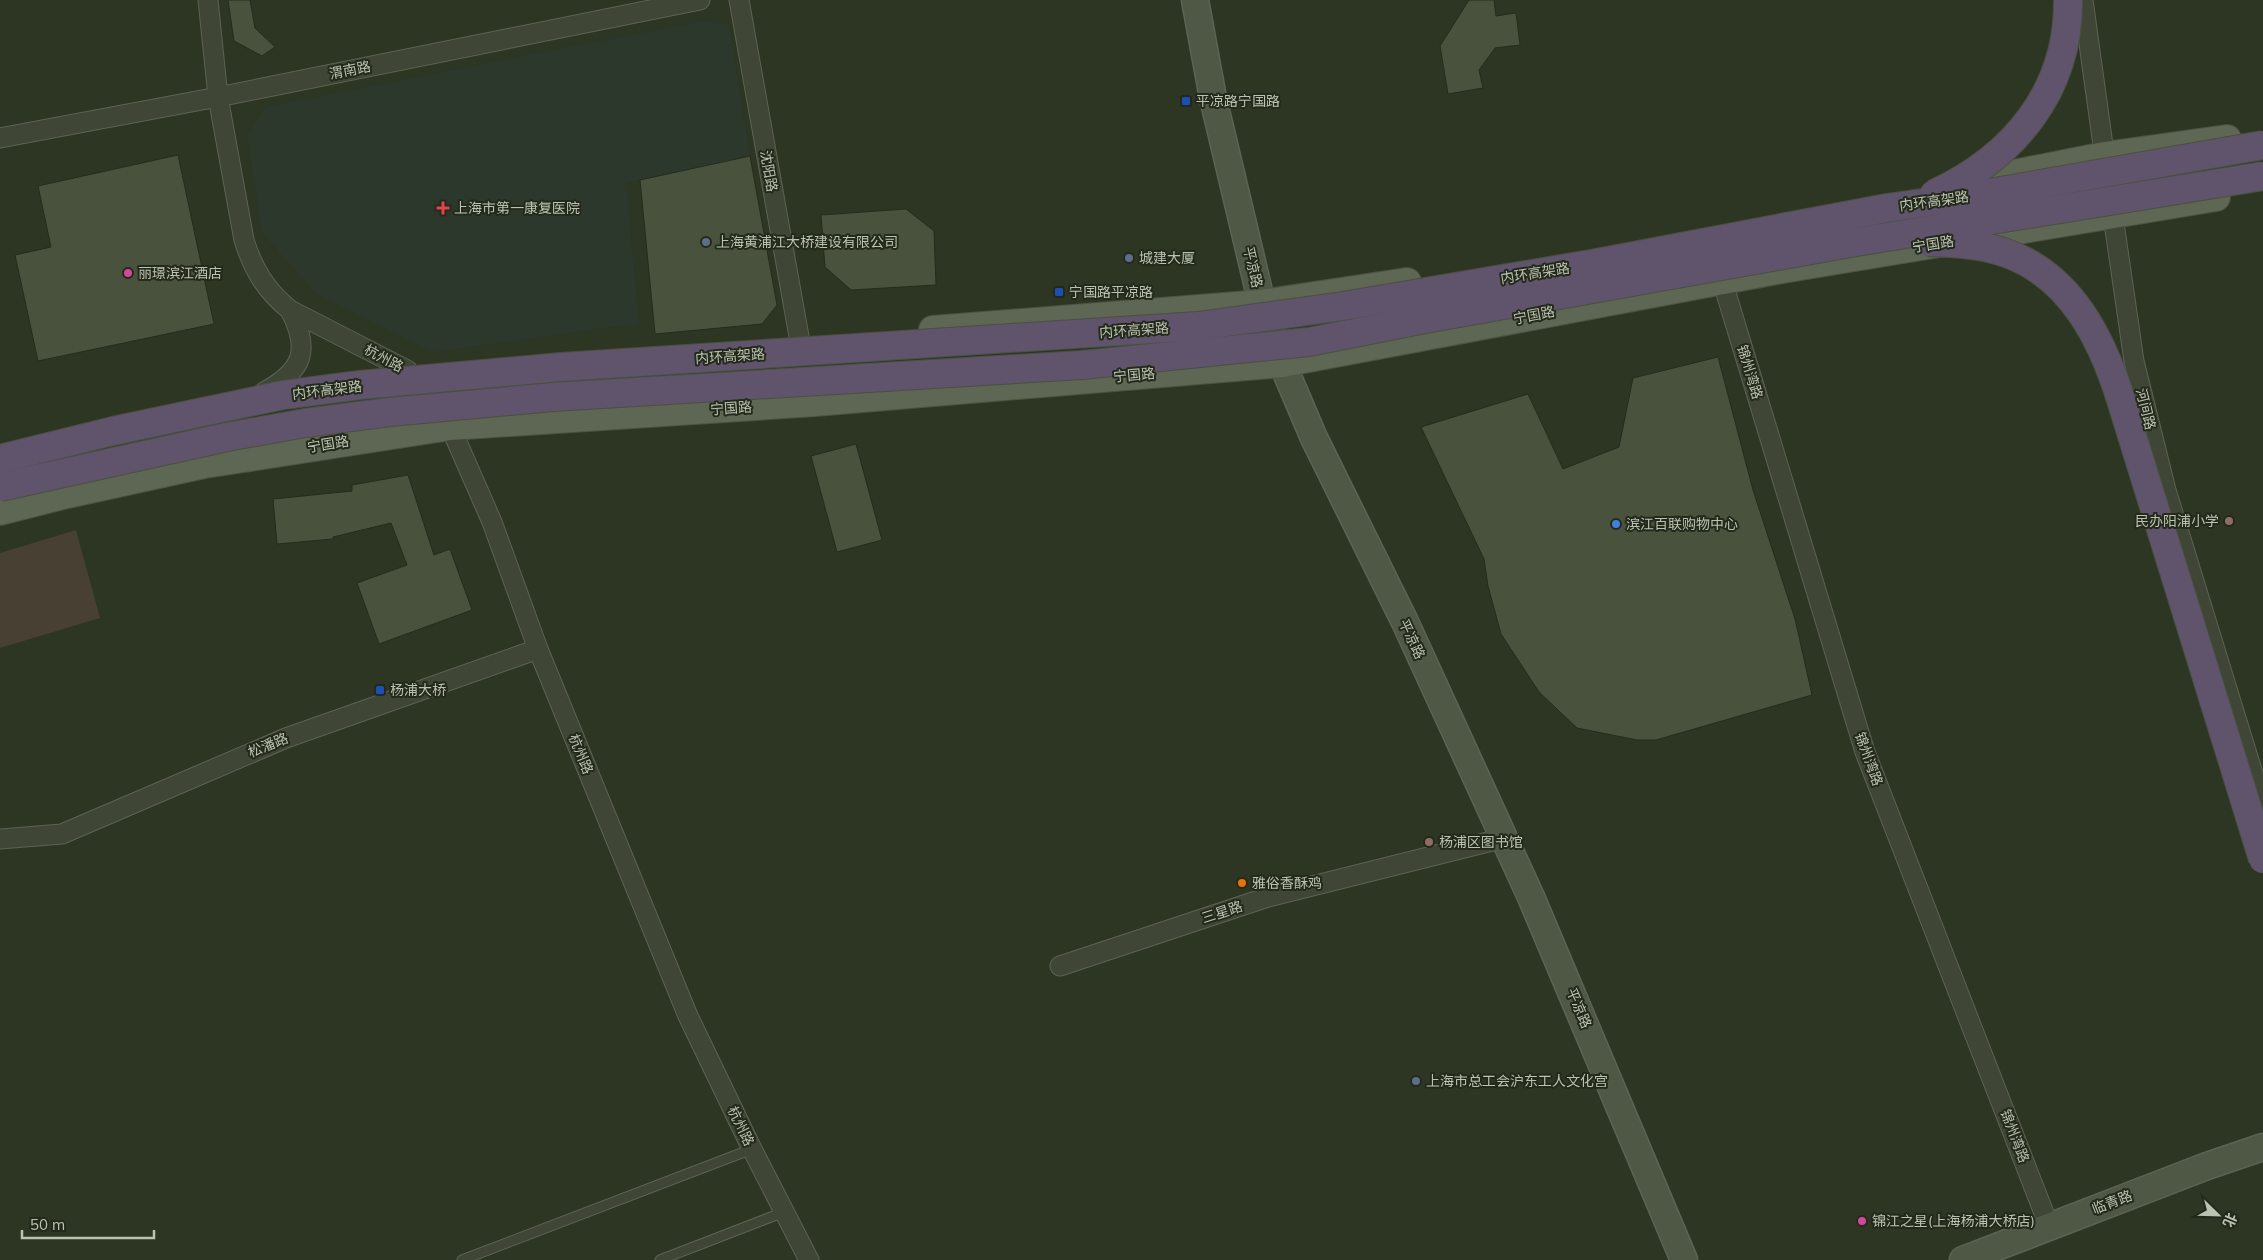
<svg xmlns="http://www.w3.org/2000/svg" width="2263" height="1260" font-family="Mulish,'Noto Sans SC',sans-serif">
<style>
.medical{fill:#2d382d}
.green{fill:#484133}
.building{fill:#49523c;stroke:#262c1d}
.lines{fill:none;stroke-linecap:round;stroke-linejoin:round}
.lane-casing{stroke:#5d6354;stroke-width:11}
.street-casing{stroke:#5d6354;stroke-width:21}
.secondary-casing{stroke:#5d6354;stroke-width:29}
.primary-casing{stroke:#4b5242;stroke-width:30}
.lane{stroke:#3f4636;stroke-width:9}
.street{stroke:#3f4636;stroke-width:19}
.secondary{stroke:#4f5845;stroke-width:26}
.primary{stroke:#5e6654;stroke-width:28}
.highway-bridge-casing{stroke:#4a5041;stroke-width:30;stroke-linecap:butt}
.highway-bridge{stroke:#5f546b;stroke-width:28}
.transit-dot{fill:#1a4fb4;stroke:#242a1b;stroke-width:2}
.health-dot{fill:#e0444e;stroke:#242a1b;stroke-width:2}
.service-dot{fill:#5c6f8a;stroke:#242a1b;stroke-width:2}
.hotel-dot{fill:#d1479c;stroke:#242a1b;stroke-width:2}
.education-dot{fill:#8d6e63;stroke:#242a1b;stroke-width:2}
.shop-dot{fill:#3f7fe0;stroke:#242a1b;stroke-width:2}
.food-dot{fill:#e8710a;stroke:#242a1b;stroke-width:2}
.labels{text-anchor:middle;dominant-baseline:central;stroke-width:4;stroke-linejoin:round;paint-order:stroke}
.street-label{font-size:14px;fill:#bac2b1;stroke:#242a1b}
.poi-label{font-size:14px;fill:#bac2b1;stroke:#242a1b;text-anchor:start}
</style>
<rect width="100%" height="100%" fill="#2d3523"/>
<polygon class="medical" points="702,21 729,25 750,156 626,183 639,323 433,352 317,294 262,233 247,135 266,107"/>
<polygon class="green" points="76,530 100,618 0,648 0,553"/>
<g class="building">
<polygon points="228,0 250,0 255,28 275,47 262,56 234,41"/>
<polygon points="1469,0 1494,0 1496,16 1516,13 1520,45 1495,48 1479,70 1483,88 1448,94 1440,46"/>
<polygon points="178,155 214,324 38,361 15,255 51,247 38,186"/>
<polygon points="750,156 777,305 762,324 655,334 640,180"/>
<polygon points="906,209 934,231 936,285 851,290 825,267 821,215"/>
<polygon points="1718,357 1753,490 1795,619 1812,695 1656,740 1637,740 1577,728 1539,692 1501,634 1488,586 1484,559 1421,427 1528,394 1563,469 1619,447 1633,378"/>
<polygon points="856,444 882,540 837,552 811,456"/>
<polygon points="408,475 434,555 450,549 472,610 379,644 357,583 407,565 391,523 333,537 333,539 277,544 273,499 352,491 352,485"/>
</g>
<g class="lines">
<defs>
<g id="lane">
<polyline points="462,1260 752,1149"/>
<polyline points="660,1260 784,1212"/>
</g>
<g id="street">
<path d="M208 0 218 97 244 240C253 269 266 291 290 310L407 370 450 426 492 522 538 649 688 1016 752 1149 809 1260"/>
<polyline points="739,0 800,342"/>
<polyline points="2083,0 2106,167"/>
<polyline points="0,138 218,97 700,0"/>
<polyline points="2111,202 2134,361 2166,490 2263,806"/>
<polyline points="1722,280 1865,752 2049,1226"/>
<path d="M264 392C303 371 311 350 290 310"/>
<polyline points="0,839 62,834 286,738 538,649"/>
<polyline points="1060,966 1268,897 1504,838"/>
</g>
<g id="secondary">
<polyline points="1195,0 1213,98 1262,304 1282,363 1314,438 1405,622 1531,897 1684,1260"/>
<polyline points="1963,1260 2207,1166 2263,1147"/>
</g>
<g id="primary">
<polyline points="1949,187 2105,156 2227,139"/>
<polyline points="933,330 1262,304 1407,282"/>
<polyline points="0,511 67,494 204,464 450,426 815,402 1282,363 1782,269 2216,197"/>
</g>
</defs>
<use href="#lane" class="lane-casing"/>
<use href="#street" class="street-casing"/>
<use href="#secondary" class="secondary-casing"/>
<use href="#primary" class="primary-casing"/>
<use href="#lane" class="lane"/>
<use href="#street" class="street"/>
<use href="#secondary" class="secondary"/>
<use href="#primary" class="primary"/>
<defs>
<g id="highway-bridge">
<path d="M1934 194C2014 157 2069 91 2068 0"/>
<path d="M1928 242C1954 243 1981 244 2006 253 2071 276 2102 339 2121 400L2263 859"/>
<polyline points="0,459 113,431 283,395 360,385 561,367 1198,326 1343,306 1591,264 1887,208 1978,195 2263,145"/>
<polyline points="0,487 227,437 305,423 390,412 553,397 1082,365 1309,342 1425,319 1856,242 2263,176"/>
</g>
</defs>
<use href="#highway-bridge" class="highway-bridge-casing"/>
<use href="#highway-bridge" class="highway-bridge"/>
</g>
<g class="transit-dot">
<rect x="1181" y="96" width="10" height="10" rx="2.5"/>
<rect x="1054" y="287" width="10" height="10" rx="2.5"/>
<rect x="375" y="685" width="10" height="10" rx="2.5"/>
</g>
<path class="health-dot" d="M440.5 200.5h5v5h5v5h-5v5h-5v-5h-5v-5h5z"/>
<g class="service-dot">
<circle cx="706" cy="242" r="5"/>
<circle cx="1129" cy="258" r="5"/>
<circle cx="1416" cy="1081" r="5"/>
</g>
<g class="hotel-dot">
<circle cx="128" cy="273" r="5"/>
<circle cx="1862" cy="1221" r="5"/>
</g>
<g class="education-dot">
<circle cx="2229" cy="521" r="5"/>
<circle cx="1429" cy="842" r="5"/>
</g>
<circle class="shop-dot" cx="1616" cy="524" r="5"/>
<circle class="food-dot" cx="1242" cy="883" r="5"/>
<g class="labels">
<g class="street-label">
<text transform="translate(350 70) rotate(-11)">渭南路</text>
<text transform="translate(769 171) rotate(80)">沈阳路</text>
<text transform="translate(1934 201) rotate(-8)">内环高架路</text>
<text transform="translate(1933 244) rotate(-9)">宁国路</text>
<text transform="translate(1253 267) rotate(77)">平凉路</text>
<text transform="translate(1535 273) rotate(-9)">内环高架路</text>
<text transform="translate(1534 315) rotate(-11)">宁国路</text>
<text transform="translate(1134 330) rotate(-4)">内环高架路</text>
<text transform="translate(730 356) rotate(-4)">内环高架路</text>
<text transform="translate(384 358) rotate(28)">杭州路</text>
<text transform="translate(1750 372) rotate(73)">锦州湾路</text>
<text transform="translate(1134 375) rotate(-5)">宁国路</text>
<text transform="translate(327 390) rotate(-7)">内环高架路</text>
<text transform="translate(731 408) rotate(-4)">宁国路</text>
<text transform="translate(2146 409) rotate(76)">河间路</text>
<text transform="translate(328 444) rotate(-9)">宁国路</text>
<text transform="translate(1412 639) rotate(65)">平凉路</text>
<text transform="translate(268 745) rotate(-22)">松潘路</text>
<text transform="translate(581 754) rotate(68)">杭州路</text>
<text transform="translate(1869 759) rotate(70)">锦州湾路</text>
<text transform="translate(1222 912) rotate(-18)">三星路</text>
<text transform="translate(1579 1008) rotate(67)">平凉路</text>
<text transform="translate(741 1126) rotate(64)">杭州路</text>
<text transform="translate(2015 1136) rotate(69)">锦州湾路</text>
<text transform="translate(2112 1202) rotate(-21)">临青路</text>
</g>
<g class="poi-label">
<text x="1196" y="101">平凉路宁国路</text>
<text x="454" y="208">上海市第一康复医院</text>
<text x="716" y="242">上海黄浦江大桥建设有限公司</text>
<text x="1139" y="258">城建大厦</text>
<text x="138" y="273">丽璟滨江酒店</text>
<text x="1069" y="292">宁国路平凉路</text>
<text x="2219" y="521" text-anchor="end">民办阳浦小学</text>
<text x="1626" y="524">滨江百联购物中心</text>
<text x="390" y="690">杨浦大桥</text>
<text x="1439" y="842">杨浦区图书馆</text>
<text x="1252" y="883">雅俗香酥鸡</text>
<text x="1426" y="1081">上海市总工会沪东工人文化宫</text>
<text x="1872" y="1221">锦江之星(上海杨浦大桥店)</text>
</g>
</g>
<g transform="translate(2218 1215) rotate(113)" stroke="#242a1b" stroke-width="4" paint-order="stroke">
<path d="M0-4L9 19L0 12L-9 19Z" fill="#bac2b1"/>
<text y="-8" font-size="14" font-weight="bold" text-anchor="middle" fill="#bac2b1">北</text>
</g>
<path d="M22 1230v8h132v-8" fill="none" stroke="#bac2b1" stroke-width="2.5"/>
<text x="30" y="1230" font-size="15" fill="#bac2b1" stroke="#242a1b" stroke-width="4" paint-order="stroke">50 m</text>
</svg>
